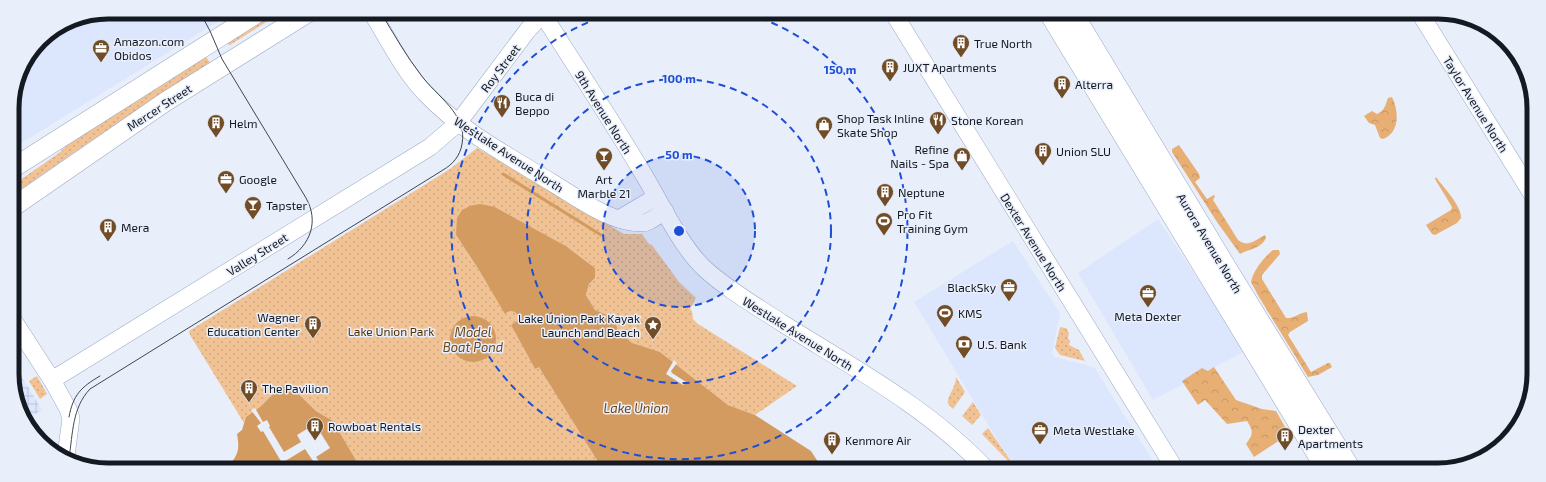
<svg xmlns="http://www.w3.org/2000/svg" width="1546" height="482" font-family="'Exo 2',sans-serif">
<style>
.built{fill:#dce7fd}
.industrial{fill:url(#industrial-grid)}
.green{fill:url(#green-dots)}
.forest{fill:url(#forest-crowns)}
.water{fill:#d39b60}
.pier{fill:#e8eefa}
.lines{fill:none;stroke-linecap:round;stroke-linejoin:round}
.stream{stroke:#d39b60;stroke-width:3}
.secondary-casing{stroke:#9caac5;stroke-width:18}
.primary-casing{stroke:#9caac5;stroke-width:20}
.highway-casing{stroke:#9caac5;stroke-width:23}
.secondary{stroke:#fff;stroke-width:17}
.primary{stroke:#fff;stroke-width:19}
.highway{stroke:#fff;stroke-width:22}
.tram{stroke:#414650;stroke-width:1}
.ring{fill:none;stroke:#1d4ed8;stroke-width:2;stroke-dasharray:7 5}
.labels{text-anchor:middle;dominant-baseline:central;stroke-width:3;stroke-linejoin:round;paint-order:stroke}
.poi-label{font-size:12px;fill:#141922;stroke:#e8eefa;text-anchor:start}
.street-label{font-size:12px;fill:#141922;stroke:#e8eefa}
.park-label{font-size:12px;fill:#553100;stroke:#e8eefa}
.water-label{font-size:13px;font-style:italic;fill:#6e471c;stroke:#e8eefa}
.rim{fill:none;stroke:#141922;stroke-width:5}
.centre{fill:#1d4ed8;stroke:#e8eefa;stroke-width:2}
.ring-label{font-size:12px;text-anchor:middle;font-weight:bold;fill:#1d4ed8;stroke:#e8eefa;stroke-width:3;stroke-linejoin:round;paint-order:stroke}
</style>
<defs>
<pattern id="industrial-grid" width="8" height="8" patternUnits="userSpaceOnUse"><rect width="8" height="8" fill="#dce7fd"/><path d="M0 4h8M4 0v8" fill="none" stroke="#bcc6d9"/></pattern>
<pattern id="green-dots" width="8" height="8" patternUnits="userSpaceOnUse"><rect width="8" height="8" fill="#f1c394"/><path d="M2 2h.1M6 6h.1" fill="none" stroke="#cea77f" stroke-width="1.8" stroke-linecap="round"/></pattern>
<pattern id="forest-crowns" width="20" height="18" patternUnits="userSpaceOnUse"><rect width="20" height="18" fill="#e8af74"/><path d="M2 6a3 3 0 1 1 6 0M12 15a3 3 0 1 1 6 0" fill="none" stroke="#c69664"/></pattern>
</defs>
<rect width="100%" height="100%" fill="#e8eefa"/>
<g class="built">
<polygon points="108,12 233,12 15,147 12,143 12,102 19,71 40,40 71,19"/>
<polygon points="1158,219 1245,351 1153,400 1078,273"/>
<polygon points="1013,241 1060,313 1052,354 1054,357 1094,367 1158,469 1015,469 914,302"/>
</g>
<polygon class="industrial" points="14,364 42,410 27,419 14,393"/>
<g class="green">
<polygon points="273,12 282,12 230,45 227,44 228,41"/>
<polygon points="205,55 210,63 79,149 13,195 13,185 59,153 73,139"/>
<polygon points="477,148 624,234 642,234 649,244 652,245 679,282 696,298 690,309 692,311 693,319 698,324 797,386 755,415 728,405 660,352 633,344 618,330 615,321 610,316 595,310 586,295 589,284 595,278 595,268 566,246 495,207 456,235 479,270 506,314 510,311 515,312 518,316 517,321 511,325 535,369 539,366 600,465 596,468 360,467 333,421 316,411 290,386 276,391 261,406 246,417 244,423 190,335 189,331 450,169"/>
<polygon points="1060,327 1066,328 1069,333 1068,338 1070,341 1069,345 1079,350 1085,361 1060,355 1055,348"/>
<polygon points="37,376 47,394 40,399 29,381"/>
<path d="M956 377 965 392 953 409 948 404C946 397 956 388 956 377Z"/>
<polygon points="973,402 981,415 972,425 962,416"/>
<polygon points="988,428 1012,463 1011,464 982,434"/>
</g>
<g class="forest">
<path d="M1392 97C1399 111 1400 133 1383 139L1380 138 1375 125 1369 123 1364 116 1372 111 1377 114C1385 110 1385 106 1388 98Z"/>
<path d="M1179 145 1199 174 1200 178 1195 182 1207 199 1214 195 1215 196 1213 200 1215 203 1238 240C1248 248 1255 240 1265 235L1266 238C1262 248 1249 249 1240 254L1217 222 1172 152V149Z"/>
<path d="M1436 177C1443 187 1462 206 1461 218L1457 223 1435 235 1432 234 1426 225 1451 210 1452 207 1435 179Z"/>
<path d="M1273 250H1279L1280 254 1262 275V279L1286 318C1293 319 1299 313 1307 312L1308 321 1290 332 1288 335 1311 372 1328 363H1330L1332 367 1318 375 1308 377 1259 297 1251 282C1253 271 1264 257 1273 250Z"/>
<path d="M1214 367 1236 400 1262 409 1276 411 1289 434 1254 457 1246 444C1253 434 1254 432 1247 421L1227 424 1205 400 1198 405 1182 381 1202 368 1208 371Z"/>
</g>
<g class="water">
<polygon points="480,204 495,207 566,246 595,268 595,278 589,284 586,295 595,310 610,316 615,321 618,330 632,343 660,352 728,405 755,415 811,451 822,468 596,468 600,465 539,367 535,369 511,325 517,321 518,316 515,312 510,311 505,314 479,270 456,235 457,218 462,210 470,206"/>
<circle cx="473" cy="339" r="23"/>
<path d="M285 386H290L316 411 333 421 360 467H228C238 454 240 451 237 434L242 430 246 417 261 406 276 391Z"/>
</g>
<g class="pier">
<polygon points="674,360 677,363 671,371 672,373 686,382 683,385 666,374"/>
<polygon points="255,408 263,422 267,420 270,426 269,427 284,452 301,442 297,435 315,424 330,448 316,457 323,467 317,467 305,449 282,463 263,431 261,432 257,426 261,423 251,410"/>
</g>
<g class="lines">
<polyline class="stream" points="503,174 601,235"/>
<defs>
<g id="secondary">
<path d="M372 13C387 37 405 73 425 93 461 131 507 155 551 182 576 197 610 223 641 223 648 224 658 215 665 211"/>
<path d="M542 13C577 69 615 125 648 182 663 208 683 249 705 269 728 290 756 306 782 323 852 367 929 408 986 469"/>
<polyline points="894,14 1175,469"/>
<polyline points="1421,15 1532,194"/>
<polyline points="619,219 656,197"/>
<polyline points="13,320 52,380 68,409 71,418 66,456"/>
<polyline points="52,380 430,147 458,123 527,31 543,13"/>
</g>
<g id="primary">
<polyline points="13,168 259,12"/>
<polyline points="13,207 165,102 309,12"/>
</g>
<g id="highway">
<polyline points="1051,14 1328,470"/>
<polyline points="1072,14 1229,274 1350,470"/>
</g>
</defs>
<use href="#secondary" class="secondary-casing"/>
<use href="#primary" class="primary-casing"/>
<use href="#highway" class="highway-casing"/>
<use href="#secondary" class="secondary"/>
<use href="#primary" class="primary"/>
<use href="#highway" class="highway"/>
<g class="tram">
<path d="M200 12 210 31 222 59 306 198C319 221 311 245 288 259"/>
<path d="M69 417C73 395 81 387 100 376"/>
<path d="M69 458C73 433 72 408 90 389L443 170C453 164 460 156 462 144 468 114 436 96 421 75 406 56 394 34 381 13"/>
</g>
</g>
<circle cx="679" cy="231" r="76" fill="#1d4ed8" fill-opacity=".12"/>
<g class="ring">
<circle cx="679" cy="231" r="76"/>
<circle cx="679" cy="231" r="152"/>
<path d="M749 14A228 228 0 1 1 610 14"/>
</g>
<defs>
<symbol id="building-pin" viewBox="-11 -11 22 30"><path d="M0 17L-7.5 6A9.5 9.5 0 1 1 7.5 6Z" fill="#714d27" stroke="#e8eefa"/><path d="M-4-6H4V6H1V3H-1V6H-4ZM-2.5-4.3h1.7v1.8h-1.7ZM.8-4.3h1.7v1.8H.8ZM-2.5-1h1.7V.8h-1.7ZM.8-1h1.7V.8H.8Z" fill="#fff"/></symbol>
<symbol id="office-pin" viewBox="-11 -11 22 30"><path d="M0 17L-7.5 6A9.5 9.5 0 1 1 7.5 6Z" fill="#714d27" stroke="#e8eefa"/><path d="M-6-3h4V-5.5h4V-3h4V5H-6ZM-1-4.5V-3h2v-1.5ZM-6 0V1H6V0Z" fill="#fff"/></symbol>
<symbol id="restaurant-pin" viewBox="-11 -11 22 30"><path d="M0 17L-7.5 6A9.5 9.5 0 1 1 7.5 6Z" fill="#714d27" stroke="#e8eefa"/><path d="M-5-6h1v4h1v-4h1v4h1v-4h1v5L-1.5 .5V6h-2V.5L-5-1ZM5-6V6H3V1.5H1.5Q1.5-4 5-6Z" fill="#fff"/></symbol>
<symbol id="shop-pin" viewBox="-11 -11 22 30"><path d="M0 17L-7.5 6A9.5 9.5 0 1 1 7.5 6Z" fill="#714d27" stroke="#e8eefa"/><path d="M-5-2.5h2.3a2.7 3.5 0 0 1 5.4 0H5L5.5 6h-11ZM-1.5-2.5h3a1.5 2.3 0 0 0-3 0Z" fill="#fff"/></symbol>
<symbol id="bar-pin" viewBox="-11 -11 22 30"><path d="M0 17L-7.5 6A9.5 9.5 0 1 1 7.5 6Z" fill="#714d27" stroke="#e8eefa"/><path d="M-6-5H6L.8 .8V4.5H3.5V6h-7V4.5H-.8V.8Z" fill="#fff"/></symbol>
<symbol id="stadium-pin" viewBox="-11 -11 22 30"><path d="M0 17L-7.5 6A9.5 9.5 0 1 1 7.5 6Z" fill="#714d27" stroke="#e8eefa"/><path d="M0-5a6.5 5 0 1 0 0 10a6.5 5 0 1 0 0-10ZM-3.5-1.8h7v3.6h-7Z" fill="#fff"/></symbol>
<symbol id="sight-pin" viewBox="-11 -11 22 30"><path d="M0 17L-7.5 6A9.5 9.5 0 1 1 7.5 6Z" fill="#714d27" stroke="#e8eefa"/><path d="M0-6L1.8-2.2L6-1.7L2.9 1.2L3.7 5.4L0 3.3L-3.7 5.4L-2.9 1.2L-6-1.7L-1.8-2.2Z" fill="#fff"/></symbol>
<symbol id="bank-pin" viewBox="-11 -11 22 30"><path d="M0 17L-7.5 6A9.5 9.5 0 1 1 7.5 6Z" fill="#714d27" stroke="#e8eefa"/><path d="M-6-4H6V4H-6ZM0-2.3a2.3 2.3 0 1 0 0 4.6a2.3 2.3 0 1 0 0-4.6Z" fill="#fff"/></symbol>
</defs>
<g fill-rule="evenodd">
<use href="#building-pin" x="951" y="33" width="20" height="27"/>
<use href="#office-pin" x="91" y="38" width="20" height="27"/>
<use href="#building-pin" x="880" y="57" width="20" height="27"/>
<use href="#building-pin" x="1052" y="74" width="20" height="27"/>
<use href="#restaurant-pin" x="492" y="93" width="20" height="27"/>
<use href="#restaurant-pin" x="928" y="110" width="20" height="27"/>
<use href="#building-pin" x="206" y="113" width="20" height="27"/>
<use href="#shop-pin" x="814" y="115" width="20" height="27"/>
<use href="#building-pin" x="1033" y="141" width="20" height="27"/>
<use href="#bar-pin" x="594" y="146" width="20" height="27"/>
<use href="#shop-pin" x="952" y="146" width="20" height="27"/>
<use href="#office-pin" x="216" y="169" width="20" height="27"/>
<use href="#building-pin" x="875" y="182" width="20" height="27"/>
<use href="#bar-pin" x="243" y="195" width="20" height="27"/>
<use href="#stadium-pin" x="874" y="211" width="20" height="27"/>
<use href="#building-pin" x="98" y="217" width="20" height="27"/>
<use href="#office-pin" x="999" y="277" width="20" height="27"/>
<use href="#office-pin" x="1138" y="283" width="20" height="27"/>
<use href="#stadium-pin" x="935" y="303" width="20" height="27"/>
<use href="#building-pin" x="303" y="314" width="20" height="27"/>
<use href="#sight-pin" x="643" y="315" width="20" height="27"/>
<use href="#bank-pin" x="954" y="334" width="20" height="27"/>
<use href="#building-pin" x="239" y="378" width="20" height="27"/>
<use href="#building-pin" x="305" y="416" width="20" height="27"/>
<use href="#office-pin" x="1030" y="420" width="20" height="27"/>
<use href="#building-pin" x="1275" y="426" width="20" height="27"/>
<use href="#building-pin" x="822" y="430" width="20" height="27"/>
</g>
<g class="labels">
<g class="poi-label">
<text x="114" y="41">Amazon.com<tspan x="114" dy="14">Obidos</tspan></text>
<text x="974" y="43">True North</text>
<text x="903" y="67">JUXT Apartments</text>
<text x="1075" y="84">Alterra</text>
<text x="515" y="96">Buca di<tspan x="515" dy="14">Beppo</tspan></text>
<text x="837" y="118">Shop Task Inline<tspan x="837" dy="14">Skate Shop</tspan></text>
<text x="951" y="120">Stone Korean</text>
<text x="229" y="123">Helm</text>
<text x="949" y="149" text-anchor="end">Refine<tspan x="949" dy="14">Nails - Spa</tspan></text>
<text x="1056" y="151">Union SLU</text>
<text x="239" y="179">Google</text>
<text x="604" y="179" text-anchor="middle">Art<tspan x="604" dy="14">Marble 21</tspan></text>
<text x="898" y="192">Neptune</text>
<text x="266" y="205">Tapster</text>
<text x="897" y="214">Pro Fit<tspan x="897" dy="14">Training Gym</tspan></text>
<text x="121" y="227">Mera</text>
<text x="996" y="287" text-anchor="end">BlackSky</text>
<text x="958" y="313">KMS</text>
<text x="1148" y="316" text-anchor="middle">Meta Dexter</text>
<text x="300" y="317" text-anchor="end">Wagner<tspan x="300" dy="14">Education Center</tspan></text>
<text x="640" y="318" text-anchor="end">Lake Union Park Kayak<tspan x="640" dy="14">Launch and Beach</tspan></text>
<text x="977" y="344">U.S. Bank</text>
<text x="262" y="388">The Pavilion</text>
<text x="328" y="426">Rowboat Rentals</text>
<text x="1298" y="429">Dexter<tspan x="1298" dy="14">Apartments</tspan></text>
<text x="1053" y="430">Meta Westlake</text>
<text x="845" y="440">Kenmore Air</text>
</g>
<g class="street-label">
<text transform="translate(500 68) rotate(-53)">Roy Street</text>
<text transform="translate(1476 104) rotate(58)">Taylor Avenue North</text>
<text transform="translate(159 107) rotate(-33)">Mercer Street</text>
<text transform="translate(604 112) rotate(58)">9th Avenue North</text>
<text transform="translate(509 154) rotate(33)">Westlake Avenue North</text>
<text transform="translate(1034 242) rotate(58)">Dexter Avenue North</text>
<text transform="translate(1210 243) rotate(59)">Aurora Avenue North</text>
<text transform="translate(257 254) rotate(-32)">Valley Street</text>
<text transform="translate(798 333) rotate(32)">Westlake Avenue North</text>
</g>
<g class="park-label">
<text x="391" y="331">Lake Union Park</text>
</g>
<g class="water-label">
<text x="473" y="332">Model<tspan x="473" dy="15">Boat Pond</tspan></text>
<text x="636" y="408">Lake Union</text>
</g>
</g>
<path d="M0 0H1546V482H0ZM108 19H1438A89 89 0 0 1 1527 108V374A89 89 0 0 1 1438 463H108A89 89 0 0 1 19 374V108A89 89 0 0 1 108 19Z" fill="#e8eefa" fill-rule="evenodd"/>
<path class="rim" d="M108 19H1438A89 89 0 0 1 1527 108V374A89 89 0 0 1 1438 463H108A89 89 0 0 1 19 374V108A89 89 0 0 1 108 19Z"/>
<circle cx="679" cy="231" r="6" class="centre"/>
<g class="ring-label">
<text x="840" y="74">150 m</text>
<text x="679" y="83">100 m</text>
<text x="679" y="159">50 m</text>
</g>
</svg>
